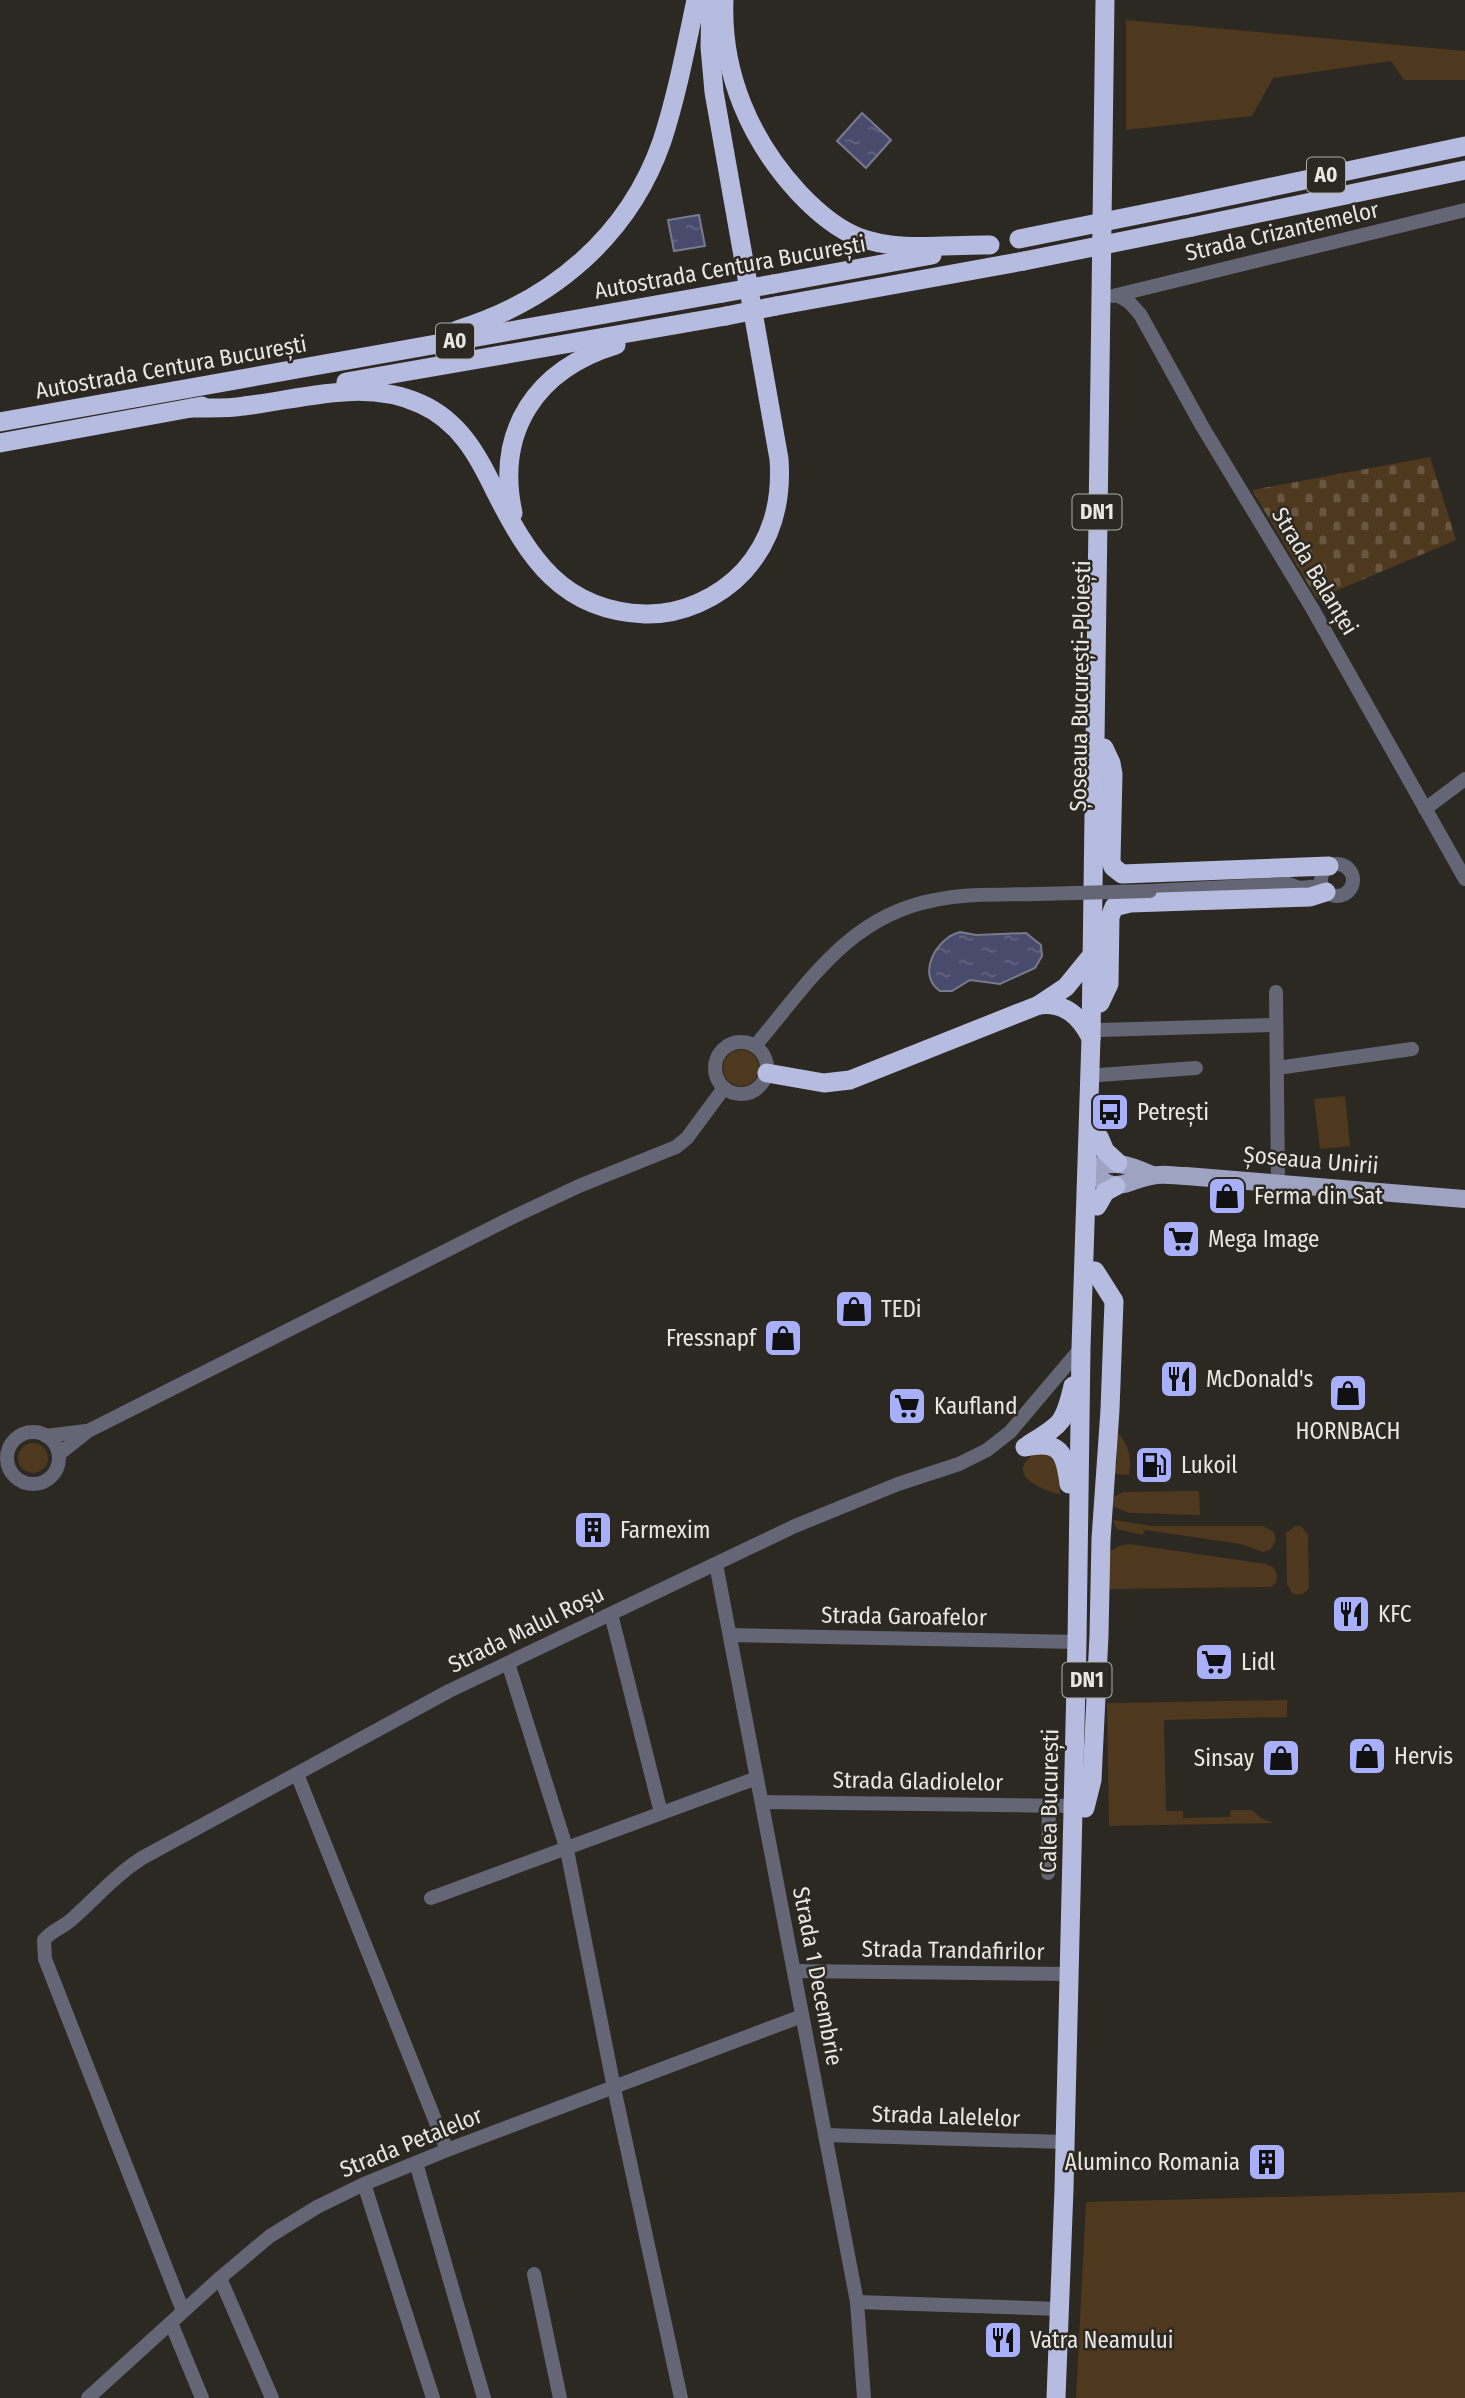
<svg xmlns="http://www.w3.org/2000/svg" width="1465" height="2398" font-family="'Fira Sans Condensed',sans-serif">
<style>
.green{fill:#4e391e}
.cemetery{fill:url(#cemetery-stones)}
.water{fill:url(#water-ripples);stroke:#797a8f;stroke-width:2}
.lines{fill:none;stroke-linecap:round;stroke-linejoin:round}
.minor{stroke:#646675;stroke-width:14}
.major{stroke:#9ea3c2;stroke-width:18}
.highway{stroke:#b6bbe0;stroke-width:19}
.minor-bridge{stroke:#646675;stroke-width:14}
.highway-bridge{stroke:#b6bbe0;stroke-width:19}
.labels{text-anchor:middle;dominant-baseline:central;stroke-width:5;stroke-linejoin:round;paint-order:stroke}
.shield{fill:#2c2822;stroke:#b1aea9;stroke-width:2}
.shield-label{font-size:21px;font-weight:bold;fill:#eae7e3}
.street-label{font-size:23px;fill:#eae7e3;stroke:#2c2822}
.poi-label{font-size:23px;fill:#eae7e3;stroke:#2c2822;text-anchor:start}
</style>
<defs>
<pattern id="cemetery-stones" width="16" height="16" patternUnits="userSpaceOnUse" patternTransform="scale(1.75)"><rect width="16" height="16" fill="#4e391e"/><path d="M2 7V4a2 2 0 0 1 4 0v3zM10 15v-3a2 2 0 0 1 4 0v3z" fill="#68563f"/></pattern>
<pattern id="water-ripples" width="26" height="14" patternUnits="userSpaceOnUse" patternTransform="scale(1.75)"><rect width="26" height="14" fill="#484b6b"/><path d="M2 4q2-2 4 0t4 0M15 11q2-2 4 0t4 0" fill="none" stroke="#636580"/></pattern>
</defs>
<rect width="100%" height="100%" fill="#2c2822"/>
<g class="green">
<polygon points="1126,20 1465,51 1465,80 1404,80 1391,61 1273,78 1252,116 1126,130"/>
<circle cx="741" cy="1068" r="18"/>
<polygon points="1345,1096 1350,1146 1320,1149 1314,1099"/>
<path d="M1117 1432C1128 1442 1133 1461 1129 1475L1113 1474 1117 1463Z"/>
<circle cx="33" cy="1458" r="15"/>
<path d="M1035 1453 1052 1455 1060 1467V1495C1040 1489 1004 1475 1035 1453Z"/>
<polygon points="1199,1491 1200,1515 1129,1513 1112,1506 1112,1498 1123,1492"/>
<polygon points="1113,1520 1152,1526 1263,1526 1274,1532 1276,1540 1271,1549 1263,1552 1241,1544 1145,1530 1143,1535 1117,1529"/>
<path d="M1295 1526H1301L1308 1535 1309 1588C1304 1595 1299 1596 1292 1593L1287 1584 1286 1533Z"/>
<path d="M1129 1544 1266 1564 1274 1568C1278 1574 1279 1584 1270 1587L1105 1589 1109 1552 1119 1546Z"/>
<polygon points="1287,1700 1287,1717 1164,1720 1166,1811 1183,1811 1183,1818 1230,1817 1231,1810 1252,1810 1261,1818 1273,1823 1109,1826 1107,1703"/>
<polygon points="1465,2192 1465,2398 1076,2398 1086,2202"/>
</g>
<polygon class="cemetery" points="1430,457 1456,540 1317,599 1252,490"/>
<g class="water">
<polygon points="862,113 891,140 866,168 837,141"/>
<polygon points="699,215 705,246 674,251 668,220"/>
<path d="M960 932 976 935 1026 933 1041 945 1042 956 1035 968 1000 984 970 980 952 991H940C916 975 936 938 960 932Z"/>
</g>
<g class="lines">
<g class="minor">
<polyline points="1117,295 1129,302 1140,314 1202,426 1312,608 1465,879"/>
<polyline points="1113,296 1465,210"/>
<polyline points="1425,809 1465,779"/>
<circle cx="1337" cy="880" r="16"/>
<polyline points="1150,891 1289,884 1299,888 1322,886"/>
<polyline points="1276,992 1278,1182"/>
<polyline points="1100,1030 1276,1025"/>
<circle cx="741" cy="1068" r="26"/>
<path d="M755 1046C808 984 848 916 935 900 968 893 1003 895 1037 894"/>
<polyline points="1277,1068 1412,1049"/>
<polyline points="1099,1075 1196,1068"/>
<circle cx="33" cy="1458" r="26"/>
<polyline points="46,1436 86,1431"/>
<polyline points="59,1454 88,1431 513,1217 579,1186 676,1147 687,1138 724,1088"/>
<polyline points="716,1564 857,2302 864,2398"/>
<polyline points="611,1614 661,1813"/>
<polyline points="730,1635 1077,1642"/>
<polyline points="508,1663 567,1850 614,2088 681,2398"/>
<polyline points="297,1774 447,2150"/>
<polyline points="762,1802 1073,1806"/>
<polyline points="1048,1873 1049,1806"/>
<polyline points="431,1898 757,1778"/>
<polyline points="794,1971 1069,1974"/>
<polyline points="825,2135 1065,2142"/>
<polyline points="416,2163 484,2398"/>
<polyline points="364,2184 433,2398"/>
<polyline points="534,2274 560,2398"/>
<polyline points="220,2278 272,2398"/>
<polyline points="857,2302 1059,2309"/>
<path d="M183 2311 45 1959 44 1940C51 1931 62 1928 71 1920 95 1899 114 1876 142 1858L449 1691 795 1526 898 1484 959 1464 987 1450 1010 1432 1081 1348"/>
<polyline points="171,2323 202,2398"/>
<polyline points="88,2398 220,2278 270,2236 317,2207 364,2184 447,2150 802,2016"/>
</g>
<path class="major" d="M1152 1175C1127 1164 1114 1159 1087 1170 1118 1195 1119 1183 1151 1176 1162 1173 1175 1176 1186 1176L1465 1199"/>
<g class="highway">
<path d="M724 0C721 73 750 140 799 193 816 211 835 228 858 237 900 253 947 244 990 245"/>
<polyline points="1187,205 1465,146"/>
<polyline points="1192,227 1465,170"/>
<polyline points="773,284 932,255"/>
<polyline points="776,306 1024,261"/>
<path d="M457 330C552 301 629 236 662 141 677 95 686 47 696 0"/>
<polyline points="346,382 726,316"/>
<path d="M191 408C209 408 227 409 244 406 303 399 364 378 421 404 459 421 478 455 495 491 529 558 562 611 645 614 681 615 719 598 744 571 773 539 782 501 779 459L714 92 710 47 711 0"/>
<polyline points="0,422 723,293"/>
<polyline points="0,443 202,406"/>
<path d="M513 513C495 430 537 369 616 345"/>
<polyline points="1104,748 1111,763 1113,774 1111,861 1113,867 1122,874 1329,866"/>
<polyline points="1100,1003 1109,984 1110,917 1114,907 1130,903 1310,897 1326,892"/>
<path d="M1039 1005C1065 1002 1080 1016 1091 1038"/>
<polyline points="767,1073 824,1083 850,1080 1039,1005 1066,987 1092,955"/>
<polyline points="1099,1137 1105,1151 1118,1163"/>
<polyline points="1097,1206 1105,1192 1116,1186"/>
<path d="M1028 1445C1061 1424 1064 1425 1073 1386"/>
<path d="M1025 1447C1060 1440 1065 1452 1069 1484"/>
<polyline points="1085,1808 1092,1780 1099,1635 1101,1539 1110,1410 1114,1301 1095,1271"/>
<polyline points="1056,2398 1064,2189 1077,1642 1081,1348 1091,1038 1105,0"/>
</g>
<polyline class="minor-bridge" points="1037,894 1150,891"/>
<g class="highway-bridge">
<polyline points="1019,239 1187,205"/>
<polyline points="1024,261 1192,227"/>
<polyline points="723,293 773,284"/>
<polyline points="726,316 776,306"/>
</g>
</g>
<defs>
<symbol id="bus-square" viewBox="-11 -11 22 22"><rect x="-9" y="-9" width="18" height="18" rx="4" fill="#a8b0fc" stroke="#2c2822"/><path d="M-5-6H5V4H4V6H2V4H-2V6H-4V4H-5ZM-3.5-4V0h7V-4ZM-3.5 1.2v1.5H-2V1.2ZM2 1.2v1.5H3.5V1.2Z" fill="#111"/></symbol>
<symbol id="shop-square" viewBox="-11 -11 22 22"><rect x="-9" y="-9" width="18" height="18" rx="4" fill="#a8b0fc" stroke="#2c2822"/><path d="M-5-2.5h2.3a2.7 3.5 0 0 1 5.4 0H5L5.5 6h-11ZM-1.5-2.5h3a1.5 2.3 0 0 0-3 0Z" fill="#111"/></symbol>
<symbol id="supermarket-square" viewBox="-11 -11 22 22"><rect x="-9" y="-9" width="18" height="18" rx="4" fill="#a8b0fc" stroke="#2c2822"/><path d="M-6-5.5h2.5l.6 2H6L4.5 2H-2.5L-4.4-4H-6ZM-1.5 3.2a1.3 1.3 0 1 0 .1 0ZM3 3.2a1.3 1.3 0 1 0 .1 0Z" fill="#111"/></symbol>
<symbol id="restaurant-square" viewBox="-11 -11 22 22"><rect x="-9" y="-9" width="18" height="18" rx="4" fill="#a8b0fc" stroke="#2c2822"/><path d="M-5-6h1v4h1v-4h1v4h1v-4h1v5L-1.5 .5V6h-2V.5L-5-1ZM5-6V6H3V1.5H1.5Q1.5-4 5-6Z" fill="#111"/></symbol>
<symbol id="fuel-square" viewBox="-11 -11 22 22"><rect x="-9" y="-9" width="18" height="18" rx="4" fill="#a8b0fc" stroke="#2c2822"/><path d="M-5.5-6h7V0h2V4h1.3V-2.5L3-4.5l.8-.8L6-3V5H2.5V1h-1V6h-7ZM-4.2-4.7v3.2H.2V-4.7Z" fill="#111"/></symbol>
<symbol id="building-square" viewBox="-11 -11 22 22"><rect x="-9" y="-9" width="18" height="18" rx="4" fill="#a8b0fc" stroke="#2c2822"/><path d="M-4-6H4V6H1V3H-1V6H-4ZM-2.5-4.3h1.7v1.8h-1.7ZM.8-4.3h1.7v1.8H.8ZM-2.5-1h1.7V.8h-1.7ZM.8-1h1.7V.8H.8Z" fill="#111"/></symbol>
</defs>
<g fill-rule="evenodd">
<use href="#bus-square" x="1088" y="1090" width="44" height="44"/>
<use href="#shop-square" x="1205" y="1174" width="44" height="44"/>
<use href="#supermarket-square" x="1159" y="1217" width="44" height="44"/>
<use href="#shop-square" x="832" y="1287" width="44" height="44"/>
<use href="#shop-square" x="761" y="1316" width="44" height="44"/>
<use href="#restaurant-square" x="1157" y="1357" width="44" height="44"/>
<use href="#shop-square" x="1326" y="1371" width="44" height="44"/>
<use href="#supermarket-square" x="885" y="1384" width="44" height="44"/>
<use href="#fuel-square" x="1132" y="1443" width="44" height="44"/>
<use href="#building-square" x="571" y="1508" width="44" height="44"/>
<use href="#restaurant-square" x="1329" y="1592" width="44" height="44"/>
<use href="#supermarket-square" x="1192" y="1640" width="44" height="44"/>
<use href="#shop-square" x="1345" y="1734" width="44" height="44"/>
<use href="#shop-square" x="1259" y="1736" width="44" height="44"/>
<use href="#building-square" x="1245" y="2140" width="44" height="44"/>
<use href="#restaurant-square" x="981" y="2318" width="44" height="44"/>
</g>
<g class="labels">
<g class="shield">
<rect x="1307" y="157.5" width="38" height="35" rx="5"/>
<rect x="436" y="323.5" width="38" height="35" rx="5"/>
<rect x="1072.5" y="494.5" width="49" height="35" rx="5"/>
<rect x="1062.5" y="1662.5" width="49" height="35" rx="5"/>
</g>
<g class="shield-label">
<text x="1326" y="175">A0</text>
<text x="455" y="341">A0</text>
<text x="1097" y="512">DN1</text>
<text x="1087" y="1680">DN1</text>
</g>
<g class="street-label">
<text transform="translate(1282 231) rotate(-13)">Strada Crizantemelor</text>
<text transform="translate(730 267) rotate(-10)">Autostrada Centura București</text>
<text transform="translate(171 367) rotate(-10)">Autostrada Centura București</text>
<text transform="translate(1315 571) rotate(59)">Strada Balanței</text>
<text transform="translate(1080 686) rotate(-89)">Șoseaua București-Ploiești</text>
<text transform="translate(1311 1160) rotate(5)">Șoseaua Unirii</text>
<text transform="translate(904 1616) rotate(1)">Strada Garoafelor</text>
<text transform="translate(526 1629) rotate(-26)">Strada Malul Roșu</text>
<text transform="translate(918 1781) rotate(1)">Strada Gladiolelor</text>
<text transform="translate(1049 1801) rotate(-89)">Calea București</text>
<text transform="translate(953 1950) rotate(1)">Strada Trandafirilor</text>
<text transform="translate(818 1976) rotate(79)">Strada 1 Decembrie</text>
<text transform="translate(946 2116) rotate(2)">Strada Lalelelor</text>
<text transform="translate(411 2142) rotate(-22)">Strada Petalelor</text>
</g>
<g class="poi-label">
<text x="1137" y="1112">Petrești</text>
<text x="1254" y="1196">Ferma din Sat</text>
<text x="1208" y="1239">Mega Image</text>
<text x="881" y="1309">TEDi</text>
<text x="756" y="1338" text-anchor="end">Fressnapf</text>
<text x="1206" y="1379">McDonald's</text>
<text x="934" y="1406">Kaufland</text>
<text x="1348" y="1431" text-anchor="middle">HORNBACH</text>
<text x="1181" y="1465">Lukoil</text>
<text x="620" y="1530">Farmexim</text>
<text x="1378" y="1614">KFC</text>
<text x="1241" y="1662">Lidl</text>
<text x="1394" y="1756">Hervis</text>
<text x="1254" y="1758" text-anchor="end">Sinsay</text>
<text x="1240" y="2162" text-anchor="end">Aluminco Romania</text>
<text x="1030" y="2340">Vatra Neamului</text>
</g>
</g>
</svg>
